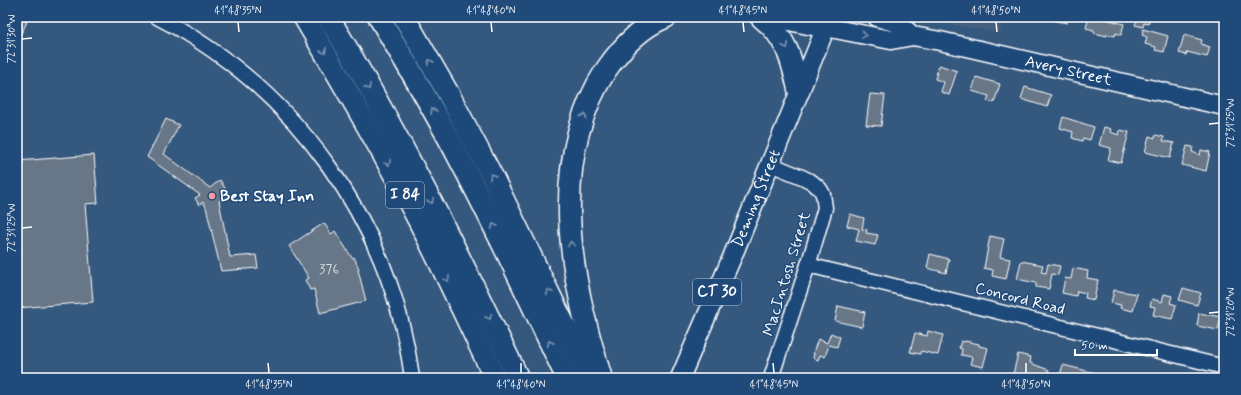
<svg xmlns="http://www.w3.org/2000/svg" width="1241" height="395" font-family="Mynerve,sans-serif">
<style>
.built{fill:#446181}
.building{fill:#687787;stroke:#fff}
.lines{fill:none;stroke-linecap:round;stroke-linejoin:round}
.minor-casing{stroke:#fff;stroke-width:17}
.major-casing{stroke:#fff;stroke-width:21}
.highway-casing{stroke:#fff;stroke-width:24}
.minor{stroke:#1f4a7a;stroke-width:14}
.major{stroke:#1f4a7a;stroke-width:18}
.highway{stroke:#1f4a7a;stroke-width:21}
.oneway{stroke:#7992af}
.ticks{fill:none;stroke:#fff;stroke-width:1.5}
.poi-dot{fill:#ff9aa2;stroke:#1f4a7a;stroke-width:1.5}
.labels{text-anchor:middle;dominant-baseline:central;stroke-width:3;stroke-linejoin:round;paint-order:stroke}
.number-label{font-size:14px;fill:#d9dde1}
.shield{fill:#1f4a7a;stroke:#bcc9d7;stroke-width:1}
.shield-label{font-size:15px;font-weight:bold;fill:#fff}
.street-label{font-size:16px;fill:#fff;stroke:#1f4a7a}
.poi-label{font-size:16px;font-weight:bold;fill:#fff;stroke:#1f4a7a;text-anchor:start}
.neatline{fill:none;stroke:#fff;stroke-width:1.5}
.ticks-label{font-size:10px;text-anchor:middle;fill:#fff}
</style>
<rect width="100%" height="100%" fill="#35587e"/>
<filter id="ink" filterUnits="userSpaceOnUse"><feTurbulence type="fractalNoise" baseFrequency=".025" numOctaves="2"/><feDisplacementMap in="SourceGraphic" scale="8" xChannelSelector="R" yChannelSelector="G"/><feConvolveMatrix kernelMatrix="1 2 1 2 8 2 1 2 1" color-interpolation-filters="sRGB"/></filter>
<g filter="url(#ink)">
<polygon class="built" points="909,17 1005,17 999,33"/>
<g class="building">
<polygon points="17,17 27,22 17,42"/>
<polygon points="1045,17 1068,17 1067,23 1045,19"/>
<polygon points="1089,17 1098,17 1124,24 1121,35 1116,33 1115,36 1107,34 1107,36 1094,33 1094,30 1086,28"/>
<polygon points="1138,17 1150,17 1148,24 1144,23 1143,27 1135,25"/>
<polygon points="1143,29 1168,36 1164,52 1155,50 1156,47 1145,44 1147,37 1142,35"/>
<polygon points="1184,35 1202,40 1201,44 1210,47 1207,57 1187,52 1186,55 1179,53"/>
<polygon points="939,65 957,71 949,95 941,92 944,82 935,79"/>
<polygon points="976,77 1000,84 994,103 987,101 989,96 972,91"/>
<polygon points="1025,87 1051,95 1047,107 1021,99"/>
<polygon points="870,94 885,95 881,126 866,125"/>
<polygon points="1063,117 1094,127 1090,140 1083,138 1082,141 1072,138 1073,132 1060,128"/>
<polygon points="166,119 179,125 164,154 210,188 220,180 229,195 219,201 230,257 256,255 258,268 221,271 206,207 203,202 199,205 195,198 200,195 147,157"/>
<polygon points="1104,127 1111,129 1110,132 1119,135 1120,130 1129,132 1121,163 1108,160 1111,148 1099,145"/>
<polygon points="1156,135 1164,137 1163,141 1174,143 1170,158 1145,152 1149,136 1155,138"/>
<polygon points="1187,146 1193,147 1192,152 1200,155 1201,150 1210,152 1206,171 1182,165"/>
<polygon points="94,155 98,203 85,204 93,302 17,308 17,161"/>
<polygon points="850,214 864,218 862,229 867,230 866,233 878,235 875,245 856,241 859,229 847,226"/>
<polygon points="324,223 331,234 335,231 352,258 354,257 359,269 358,270 366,301 320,313 314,289 310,290 305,280 309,278 289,246"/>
<polygon points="990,236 1004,239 1000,257 1010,259 1006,279 992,276 993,270 984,268"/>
<polygon points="930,254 949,259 946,273 927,268"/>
<polygon points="1021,261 1043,265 1041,272 1046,273 1048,264 1060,266 1058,275 1052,274 1049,289 1036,287 1036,283 1017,279"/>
<polygon points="1073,268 1088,271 1087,278 1098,280 1094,300 1085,298 1086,293 1077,291 1076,296 1062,293 1065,278 1071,279"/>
<polygon points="1183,288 1201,293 1197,305 1179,300"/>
<polygon points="1114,290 1137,294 1133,311 1120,308 1121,305 1111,303"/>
<polygon points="1164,294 1172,296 1170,303 1176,305 1172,319 1153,315 1155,307 1150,306 1152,299 1162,302"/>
<polygon points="838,306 865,312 862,327 835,321"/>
<polygon points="1199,313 1221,317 1218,330 1197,326"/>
<polygon points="928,331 943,335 938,355 921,351 920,354 910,352 915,333 927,336"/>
<polygon points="831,333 840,337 837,347 829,345 825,357 820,355 818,360 813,358 814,353 813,353 818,339 827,343"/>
<polygon points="961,341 965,342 965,341 979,344 979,346 988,348 983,367 970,364 972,357 961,355 962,349 959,348"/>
<polygon points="1018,354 1031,357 1030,363 1049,370 1047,378 1012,378"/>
<polygon points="1063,365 1095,373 1093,378 1059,378"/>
</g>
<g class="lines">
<defs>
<g id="minor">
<path d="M157 17C295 88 392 223 412 378"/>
<polyline points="770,164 802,177 812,182 820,189 823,194 825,208 810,259 771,378"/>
<polyline points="808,265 1224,367"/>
</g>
<g id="major">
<polyline points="877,17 898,23 913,36"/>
<path id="s1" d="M825 27 891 40 913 36 940 41 1224 106"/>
<path id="s2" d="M680 378 733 255 830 17"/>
</g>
<g id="highway">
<path d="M304 17C344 85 384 153 420 223 446 274 470 326 495 378"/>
<path d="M328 17C399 133 459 255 518 378"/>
<path d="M379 17C407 64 435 111 460 160 498 231 532 305 567 378"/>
<polyline points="404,17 448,93 492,176 590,378"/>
<path d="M761 17C787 37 792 61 799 91"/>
<polyline points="777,17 825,27"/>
<path d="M601 377C594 354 587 331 582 307 564 229 560 141 606 70 621 48 640 27 666 17"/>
</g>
</defs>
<use href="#minor" class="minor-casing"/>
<use href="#major" class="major-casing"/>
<use href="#highway" class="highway-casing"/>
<use href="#minor" class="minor"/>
<use href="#major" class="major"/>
<use href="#highway" class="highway"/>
</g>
<defs><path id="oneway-chevron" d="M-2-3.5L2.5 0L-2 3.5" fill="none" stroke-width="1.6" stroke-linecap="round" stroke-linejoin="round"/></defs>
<g class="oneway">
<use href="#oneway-chevron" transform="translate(864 35) rotate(10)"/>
<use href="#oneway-chevron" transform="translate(786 46) rotate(65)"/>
<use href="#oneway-chevron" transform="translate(324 51) rotate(59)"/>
<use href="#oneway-chevron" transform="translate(430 62) rotate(-120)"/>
<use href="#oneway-chevron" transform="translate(368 87) rotate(60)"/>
<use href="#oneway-chevron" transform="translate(433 111) rotate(-119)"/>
<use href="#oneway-chevron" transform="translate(584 116) rotate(-70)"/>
<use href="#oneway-chevron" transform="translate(388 163) rotate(62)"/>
<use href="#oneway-chevron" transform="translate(492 176) rotate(-117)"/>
<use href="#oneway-chevron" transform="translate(431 201) rotate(63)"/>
<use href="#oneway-chevron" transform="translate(494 226) rotate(-116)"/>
<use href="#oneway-chevron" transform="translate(571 244) rotate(-96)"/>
<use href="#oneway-chevron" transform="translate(447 279) rotate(64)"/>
<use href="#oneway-chevron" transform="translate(549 292) rotate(-116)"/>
<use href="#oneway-chevron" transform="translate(489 317) rotate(64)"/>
<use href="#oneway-chevron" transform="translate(550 343) rotate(-116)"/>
</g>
</g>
<path class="ticks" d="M238 22 239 32M491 22 492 32M743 22 744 32M996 22 997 32M22 39 32 38M1209 124 1219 123M22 228 32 227M1209 313 1219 312M268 363 269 373M521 363V373M773 363 774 373M1026 363V373"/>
<circle class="poi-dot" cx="212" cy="196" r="4"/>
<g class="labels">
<g class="number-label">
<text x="329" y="269">376</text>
</g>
<g class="shield">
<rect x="386" y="182" width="38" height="26" rx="3"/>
<rect x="693" y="279" width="48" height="26" rx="3"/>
</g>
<g class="shield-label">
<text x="405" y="195">I 84</text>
<text x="717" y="292">CT 30</text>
</g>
<g class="street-label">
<text stroke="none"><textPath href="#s1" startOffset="249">Avery Street</textPath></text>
<text stroke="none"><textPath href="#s2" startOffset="195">Deming Street</textPath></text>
<text transform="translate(787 274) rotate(-73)">MacIntosh Street</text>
<text transform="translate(1020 299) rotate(14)">Concord Road</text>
</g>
<g class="poi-label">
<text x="220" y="196">Best Stay Inn</text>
</g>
</g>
<rect width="1241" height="395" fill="none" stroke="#1f4a7a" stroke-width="44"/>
<path d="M1075 349v6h82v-6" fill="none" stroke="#ffffff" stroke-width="2"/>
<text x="1081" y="349" font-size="12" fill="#ffffff" stroke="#1f4a7a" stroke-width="3" paint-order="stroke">50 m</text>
<rect x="22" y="22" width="1197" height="351" class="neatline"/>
<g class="ticks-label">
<text x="238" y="14">41°48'35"N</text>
<text x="491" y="14">41°48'40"N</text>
<text x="743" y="14">41°48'45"N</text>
<text x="996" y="14">41°48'50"N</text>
<text transform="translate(11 39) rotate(-90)" y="4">72°31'30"W</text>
<text transform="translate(1230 123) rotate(-90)" y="4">72°31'25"W</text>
<text transform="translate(11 228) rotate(-90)" y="4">72°31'25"W</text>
<text transform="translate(1230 312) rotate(-90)" y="4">72°31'20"W</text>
<text x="269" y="388">41°48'35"N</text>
<text x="521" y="388">41°48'40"N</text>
<text x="774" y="388">41°48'45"N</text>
<text x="1026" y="388">41°48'50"N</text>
</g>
</svg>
